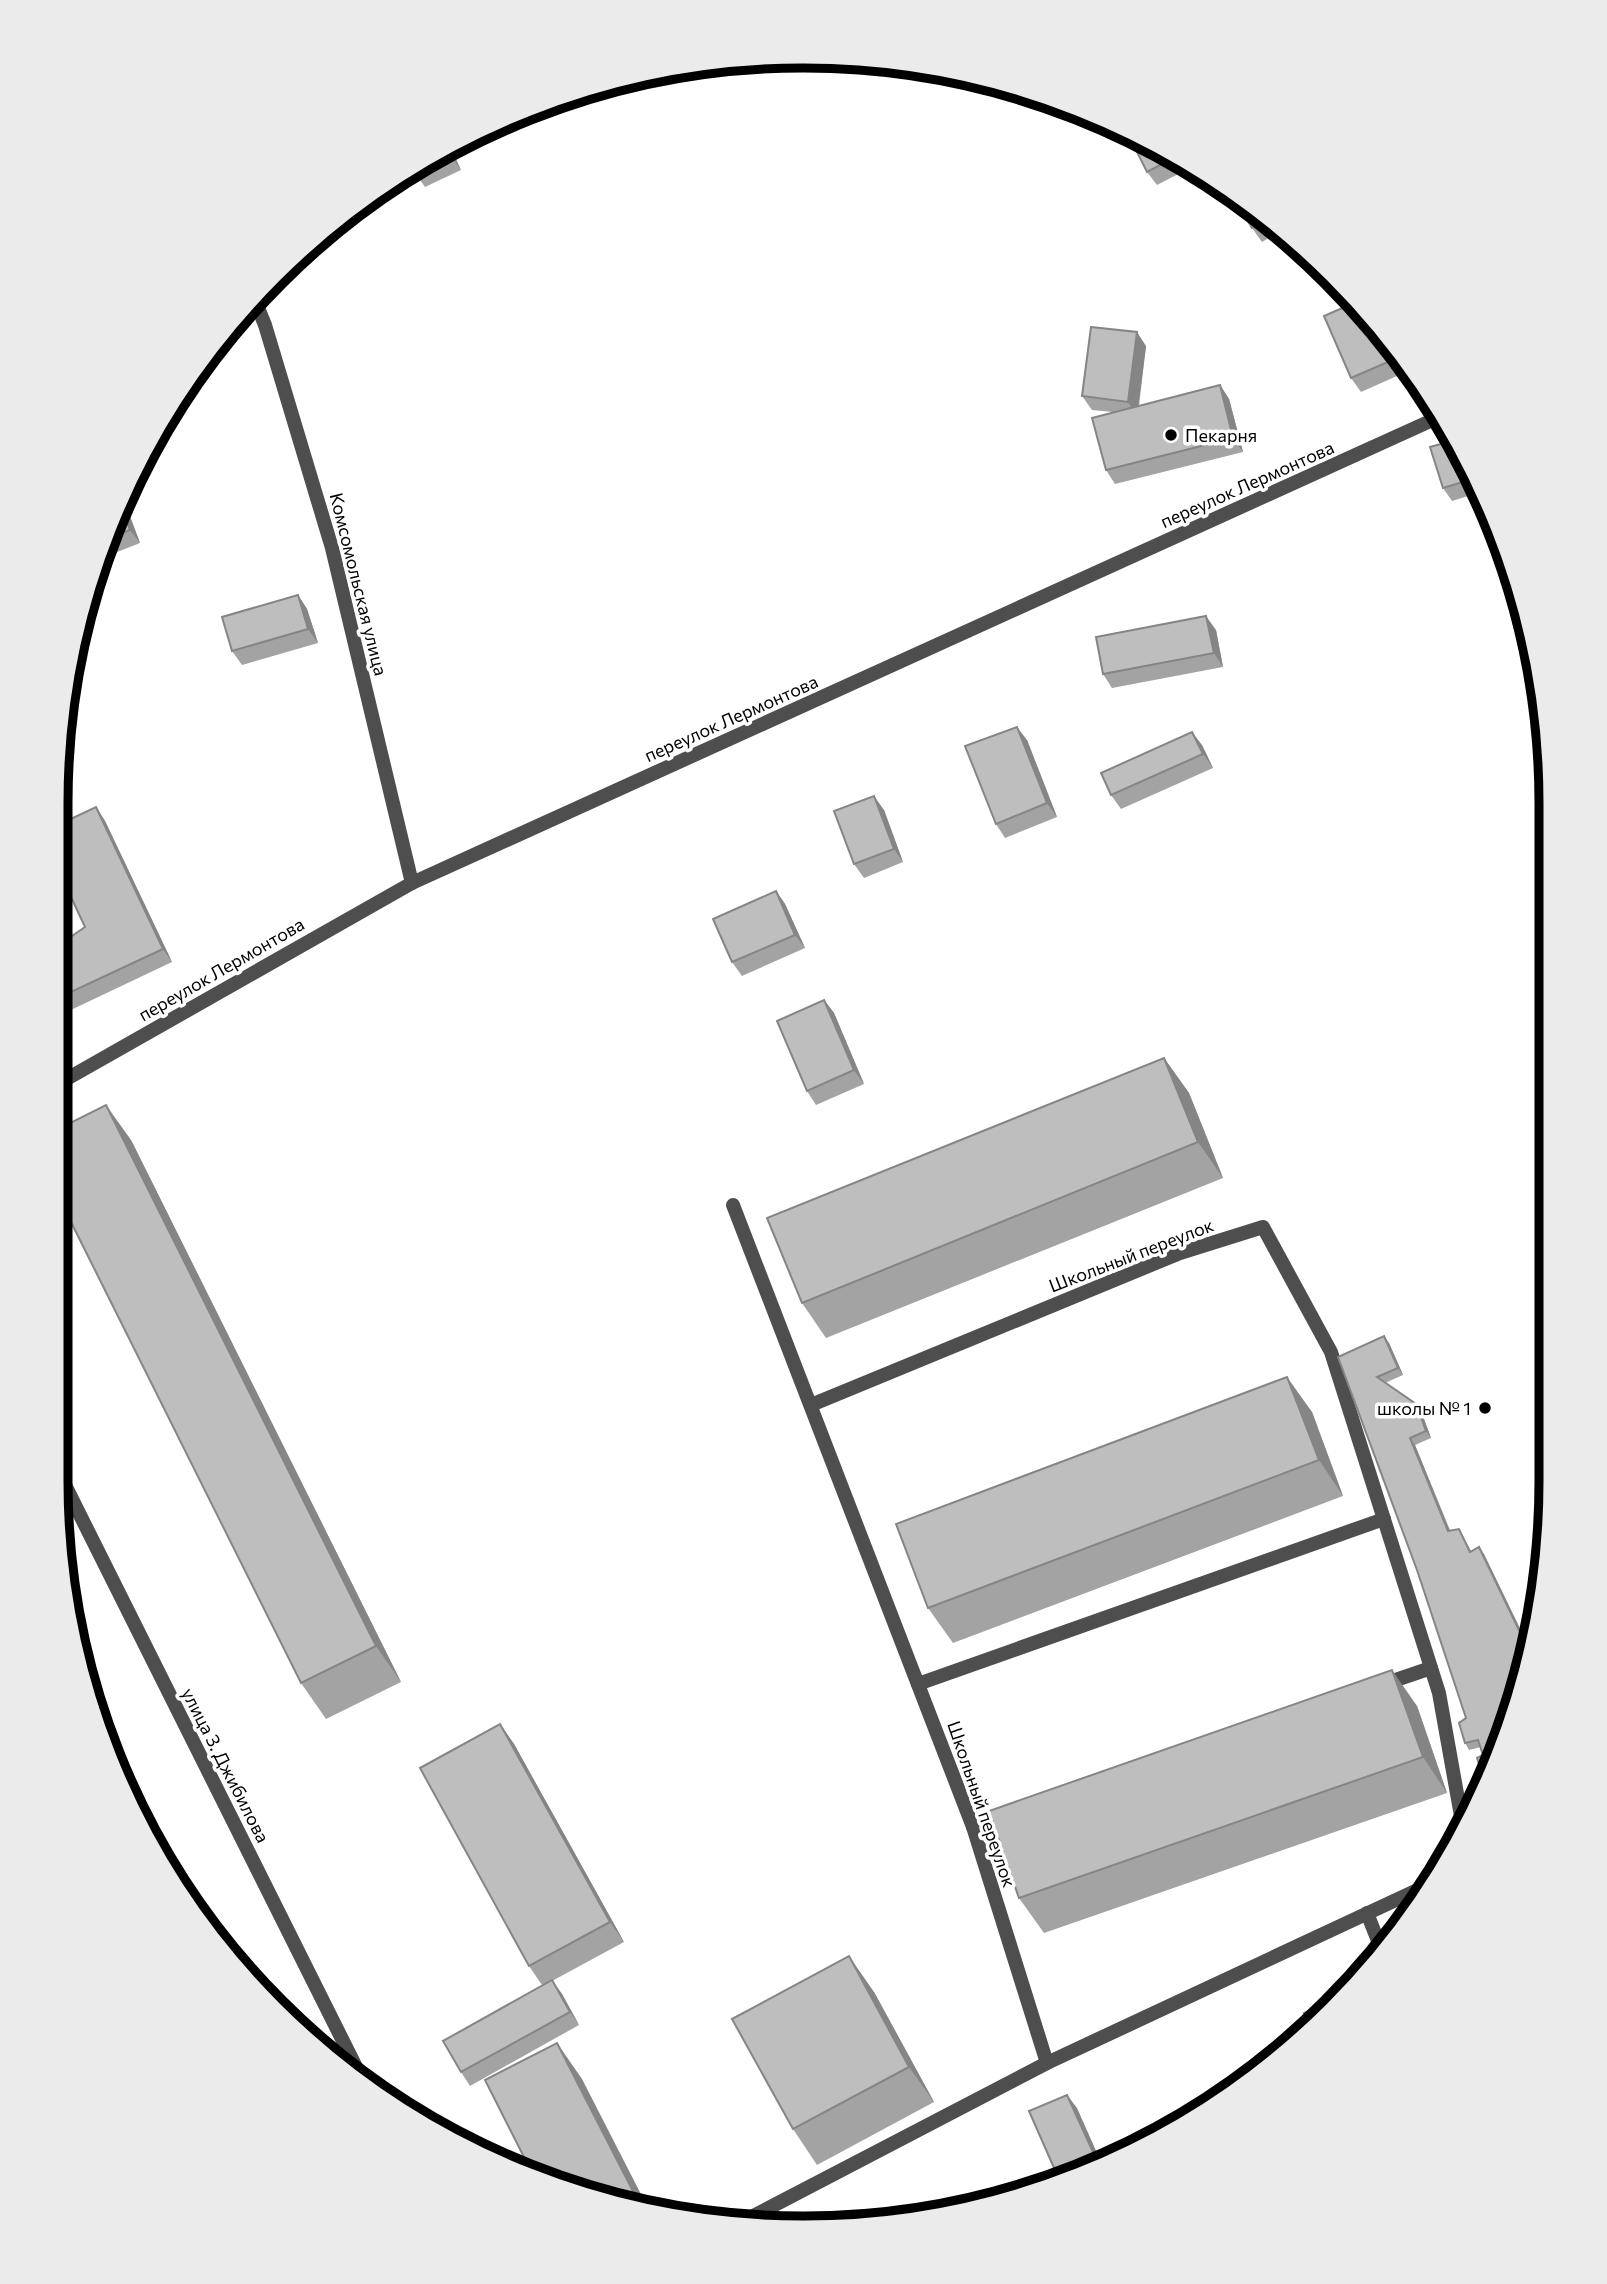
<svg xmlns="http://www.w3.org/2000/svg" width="1607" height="2284" font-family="Commissioner,sans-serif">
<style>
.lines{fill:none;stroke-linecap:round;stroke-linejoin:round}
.lane{stroke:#4e4e4e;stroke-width:14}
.street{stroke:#4e4e4e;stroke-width:14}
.wall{fill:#a3a3a3}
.shaded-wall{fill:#858585}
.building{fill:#bebebe;stroke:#858585;stroke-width:2}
.poi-dot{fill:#000;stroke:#fff;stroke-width:2.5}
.labels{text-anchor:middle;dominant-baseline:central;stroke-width:7;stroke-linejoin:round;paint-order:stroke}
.poi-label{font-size:18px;fill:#000;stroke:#fff;text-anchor:start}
.street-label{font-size:18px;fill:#000;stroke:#fff}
.rim{fill:none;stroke:#000;stroke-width:9}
</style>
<rect width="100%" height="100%" fill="#fff"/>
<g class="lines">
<g class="lane">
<polyline points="918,1684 1384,1519"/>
<polyline points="1381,1685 1431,1668"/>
<polyline points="973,1827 1008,1815"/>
</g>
<g class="street">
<polyline points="254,298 265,325 332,548 412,883"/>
<polyline points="56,1085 412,883 1437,418"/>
<polyline points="733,1205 973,1827 1047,2063"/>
<polyline points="811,1405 1180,1253 1263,1227 1331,1352 1439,1693 1461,1816 1461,1831"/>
<polyline points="56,1467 362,2079"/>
<polyline points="1367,1913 1382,1951"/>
<polyline points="738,2224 1047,2063 1428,1885"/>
</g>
</g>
<g class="wall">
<polygon points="1143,138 1190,168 1157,185 1147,172"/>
<polygon points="450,147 461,170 425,187 415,173 429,156"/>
<polygon points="1258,210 1280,231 1262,242 1252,228"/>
<polygon points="1365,310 1406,372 1361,392 1351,378"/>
<polygon points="1146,346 1139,406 1220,385 1229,399 1243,452 1115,484 1106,470 1113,412 1092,410 1082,396"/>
<polygon points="1474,473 1481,492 1452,501 1443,488"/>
<polygon points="123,498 140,543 107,556 103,550 113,518"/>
<polygon points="298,595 307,609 318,643 242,665 232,651"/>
<polygon points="1216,630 1223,667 1112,688 1103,674"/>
<polygon points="1027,740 1057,817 1005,838 996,824"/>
<polygon points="1202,745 1213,768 1121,809 1111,795"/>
<polygon points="96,807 105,821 172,962 56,1017 56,947 85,927"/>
<polygon points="884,810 903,862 864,878 854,864"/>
<polygon points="776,891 785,904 805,948 742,976 732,962"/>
<polygon points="824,1000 834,1013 864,1084 816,1105 807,1091"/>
<polygon points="1164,1058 1189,1093 1223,1178 826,1338 802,1303"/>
<polygon points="131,1140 401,1682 326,1719 301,1683"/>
<polygon points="1389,1343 1403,1375 1385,1383 1421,1411 1431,1438 1415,1445 1450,1530 1463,1536 1471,1551 1484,1554 1484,1778 1483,1755 1481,1747 1469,1750 1465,1743 1466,1718 1417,1570 1338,1357"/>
<polygon points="1312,1412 1343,1496 953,1643 928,1608"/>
<polygon points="1417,1706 1447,1793 1044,1933 1019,1898"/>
<polygon points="500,1724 514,1744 624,1942 552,1981 562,1994 579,2025 470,2086 461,2072 542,1985 529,1966"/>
<polygon points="874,1992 934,2102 817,2165 793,2129"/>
</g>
<g class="shaded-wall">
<polygon points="450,147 461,170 452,157 448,148"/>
<polygon points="1137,332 1146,346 1137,416 1128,402"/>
<polygon points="1220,385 1229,399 1243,452 1233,438"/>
<polygon points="123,498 140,543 130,530 120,503"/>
<polygon points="298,595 307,609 318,643 308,629"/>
<polygon points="1206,616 1216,630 1223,667 1214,653"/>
<polygon points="1017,727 1027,740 1057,817 1047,803"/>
<polygon points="1192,732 1202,745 1213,768 1203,754"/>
<polygon points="874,796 884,810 903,862 894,849"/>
<polygon points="96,807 105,821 172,962 163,949"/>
<polygon points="776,891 785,904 805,948 795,935"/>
<polygon points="824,1000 834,1013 864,1084 854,1070"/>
<polygon points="1164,1058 1189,1093 1223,1178 1198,1142"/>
<polygon points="106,1105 131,1140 401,1682 376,1646"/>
<polygon points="1384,1336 1389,1343 1403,1375 1398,1368"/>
<polygon points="1287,1377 1312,1412 1343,1496 1319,1460"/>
<polygon points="1416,1404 1421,1411 1431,1438 1426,1431"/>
<polygon points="1410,1438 1415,1445 1452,1537 1448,1531"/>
<polygon points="1479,1547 1484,1554 1530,1649 1529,1651"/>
<polygon points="1392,1670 1417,1706 1447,1793 1423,1757"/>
<polygon points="500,1724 514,1744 624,1942 610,1922"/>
<polygon points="849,1956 874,1992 934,2102 909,2067"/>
<polygon points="552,1980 562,1994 579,2025 570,2012"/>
<polygon points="557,2043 582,2079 647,2206 639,2203"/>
<polygon points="1067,2095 1077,2108 1101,2162 1098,2163"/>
</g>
<g class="building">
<polygon points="1143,138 1174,158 1147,172 1133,144"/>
<polygon points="448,148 452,157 415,173 413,168 429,156"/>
<polygon points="1231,193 1258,210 1268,219 1252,228"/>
<polygon points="1356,302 1365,310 1397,358 1351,378 1324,316"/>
<polygon points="1091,327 1137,332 1128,402 1082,396"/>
<polygon points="1220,385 1233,438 1106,470 1092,418"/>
<polygon points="1452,441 1474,473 1476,478 1443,488 1430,447"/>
<polygon points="120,503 130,530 106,539 113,518"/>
<polygon points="298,595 308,629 232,651 222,617"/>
<polygon points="1525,608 1536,662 1533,663 1513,612"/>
<polygon points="1206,616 1214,653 1103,674 1096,637"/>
<polygon points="1017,727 1047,803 996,824 965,746"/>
<polygon points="1192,732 1203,754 1111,795 1101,773"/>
<polygon points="874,796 894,849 854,864 834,811"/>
<polygon points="96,807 163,949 56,999 56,947 85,927 56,865 56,826"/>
<polygon points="776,891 795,935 732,962 713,919"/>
<polygon points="824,1000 854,1070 807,1091 777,1021"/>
<polygon points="1164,1058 1198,1142 802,1303 767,1218"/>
<polygon points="106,1105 376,1646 301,1683 56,1192 56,1130"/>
<polygon points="1384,1336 1398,1368 1377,1377 1416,1404 1426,1431 1410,1438 1448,1531 1459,1529 1470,1552 1479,1547 1529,1651 1526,1674 1479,1799 1473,1781 1484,1778 1477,1758 1483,1755 1478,1740 1465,1743 1459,1723 1466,1718 1417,1570 1338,1357"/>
<polygon points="1287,1377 1319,1460 928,1608 896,1524"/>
<polygon points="1549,1490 1549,1529 1543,1569 1533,1548 1545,1494"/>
<polygon points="1392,1670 1423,1757 1019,1898 989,1811"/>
<polygon points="500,1724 610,1922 529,1966 420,1768"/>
<polygon points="849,1956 909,2067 793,2129 732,2019"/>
<polygon points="552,1980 570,2012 461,2072 443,2041"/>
<polygon points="1339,1997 1311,2027 1304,2013"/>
<polygon points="557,2043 639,2203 533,2175 485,2080"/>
<polygon points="1067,2095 1098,2163 1058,2177 1029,2111"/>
</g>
<g class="poi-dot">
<circle cx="1171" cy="435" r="7"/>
<circle cx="1485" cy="1408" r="7"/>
</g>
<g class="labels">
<g class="poi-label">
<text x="1185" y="435">Пекарня</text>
<text x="1471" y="1408" text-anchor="end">школы № 1</text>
</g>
<g class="street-label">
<text transform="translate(1247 484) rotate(-24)">переулок Лермонтова</text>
<text transform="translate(359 584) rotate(76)">Комсомольская улица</text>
<text transform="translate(731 718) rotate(-24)">переулок Лермонтова</text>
<text transform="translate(221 969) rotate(-30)">переулок Лермонтова</text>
<text transform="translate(1131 1255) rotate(-21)">Школьный переулок</text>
<text transform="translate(226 1765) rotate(63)">улица З. Джибилова</text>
<text transform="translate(982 1804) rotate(71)">Школьный переулок</text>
</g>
</g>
<path d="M0 0H1607V2284H0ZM803 68H804A735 735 0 0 1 1539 803V1481A735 735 0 0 1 804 2216H803A735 735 0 0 1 68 1481V803A735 735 0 0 1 803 68Z" fill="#ebebeb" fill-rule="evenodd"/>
<path class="rim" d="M803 68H804A735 735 0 0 1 1539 803V1481A735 735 0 0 1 804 2216H803A735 735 0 0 1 68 1481V803A735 735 0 0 1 803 68Z"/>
</svg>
